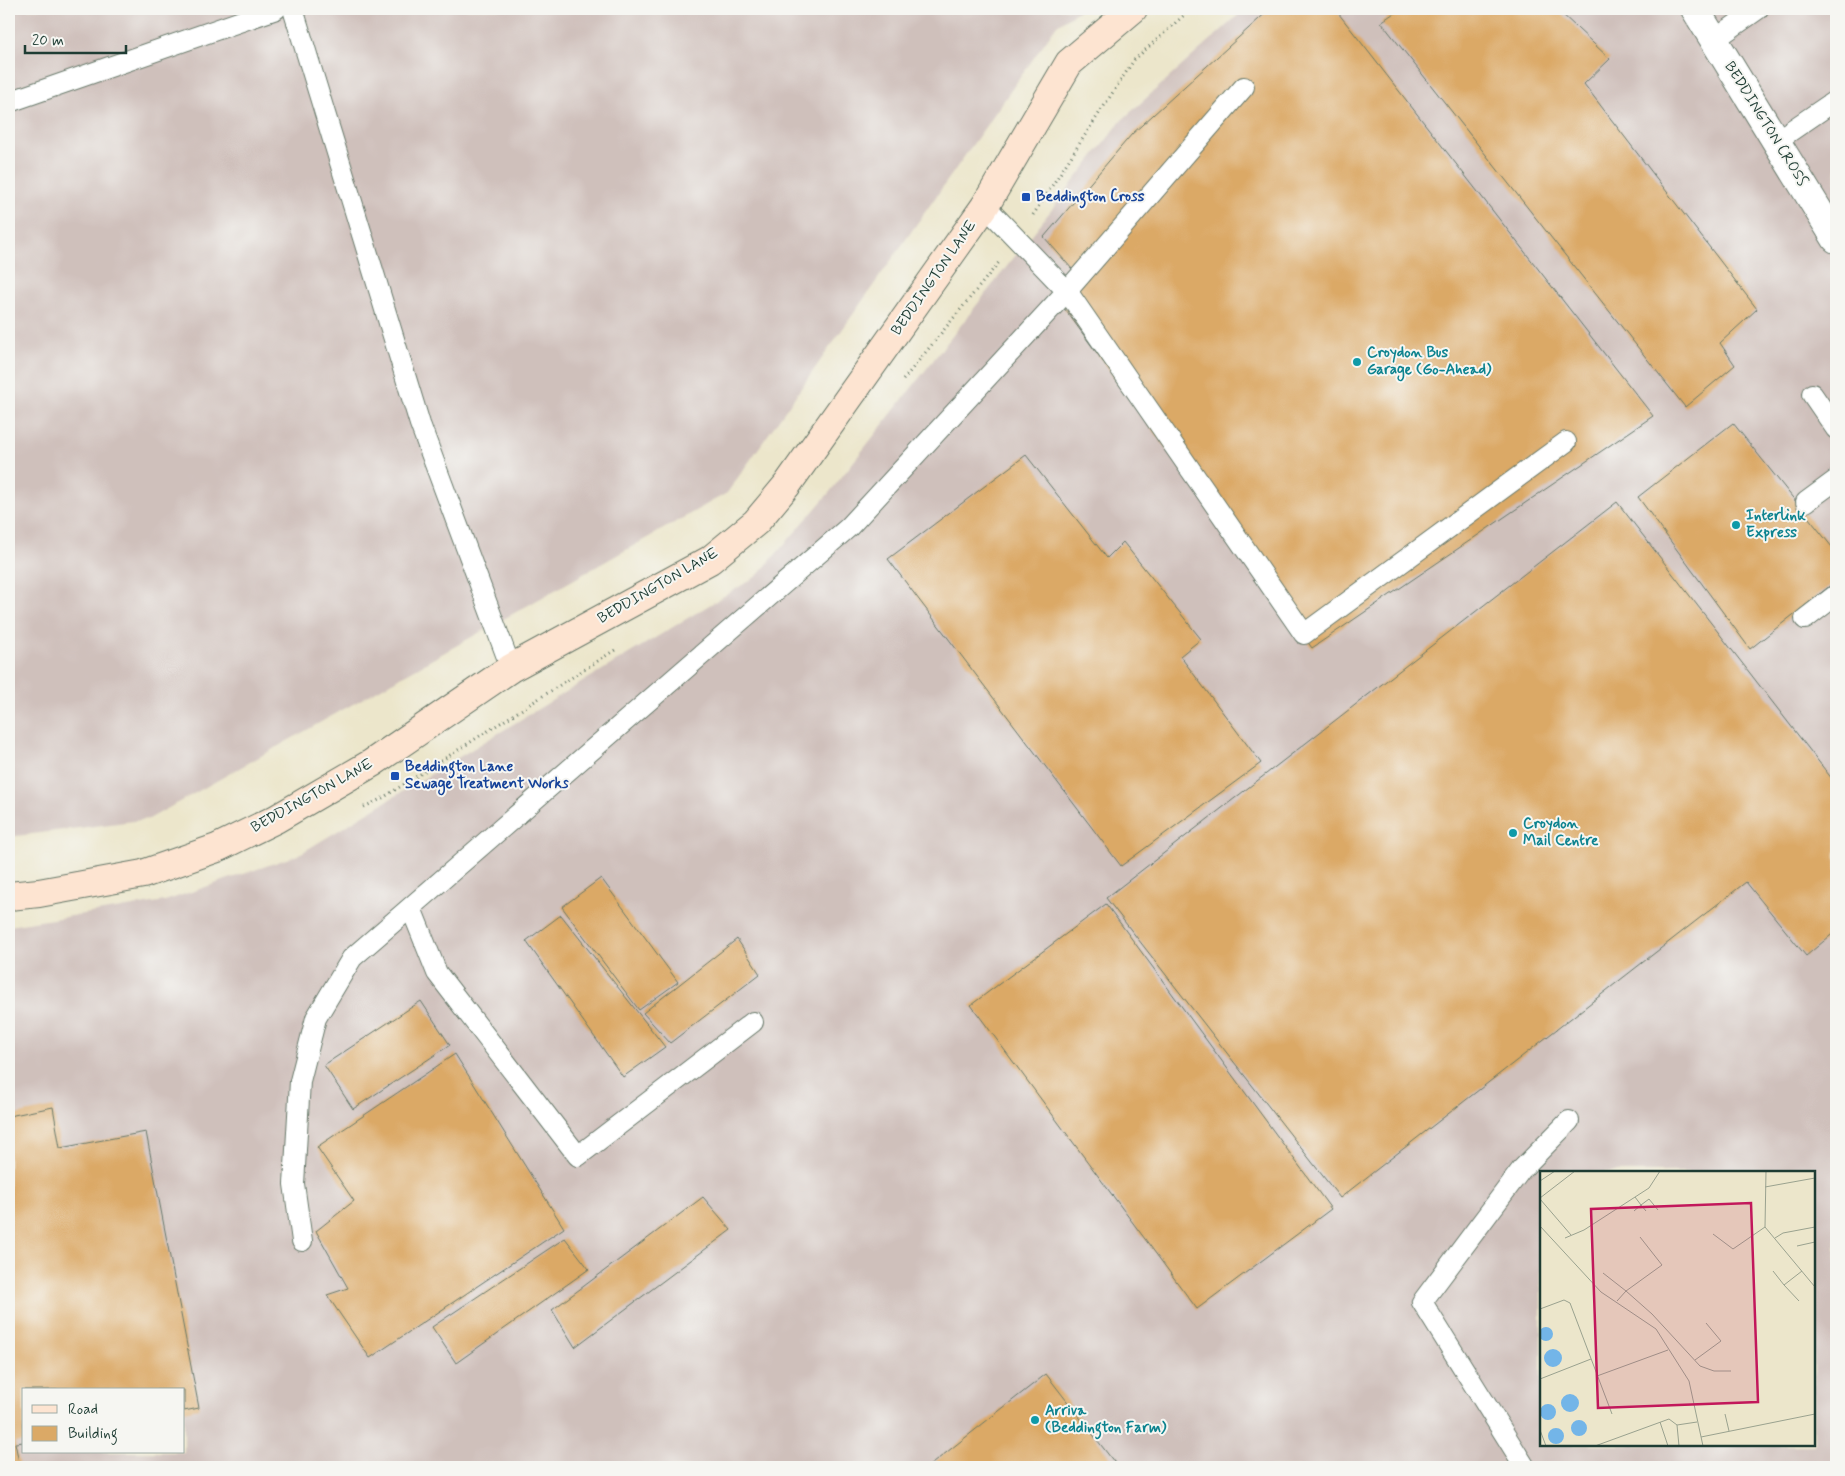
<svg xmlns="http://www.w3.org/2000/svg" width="1845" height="1476" font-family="Mynerve,sans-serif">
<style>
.industrial{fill:#cfc0bb;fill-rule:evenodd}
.building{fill:#dba966}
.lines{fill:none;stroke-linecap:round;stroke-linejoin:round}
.lane-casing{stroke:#677869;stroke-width:22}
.street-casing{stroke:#677869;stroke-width:30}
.secondary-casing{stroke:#677869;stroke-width:30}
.path{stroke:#677869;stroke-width:3;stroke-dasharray:1 4;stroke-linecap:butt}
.lane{stroke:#fff;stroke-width:20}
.street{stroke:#fff;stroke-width:28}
.secondary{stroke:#fde4d1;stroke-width:28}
.transit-dot{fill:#1a4fb4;stroke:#f6f6f2;stroke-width:2}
.culture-dot{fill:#0f9aa8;stroke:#f6f6f2;stroke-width:2}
.labels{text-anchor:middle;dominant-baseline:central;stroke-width:4;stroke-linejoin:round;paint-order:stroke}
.street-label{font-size:15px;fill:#1f3d34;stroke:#f6f6f2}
.transit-label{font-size:15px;font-weight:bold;fill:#164399;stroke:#f6f6f2;text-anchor:start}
.culture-label{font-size:15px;font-weight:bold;fill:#0d838f;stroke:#f6f6f2;text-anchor:start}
.inset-road{fill:none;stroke:#9aa28f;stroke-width:1}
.view{fill:#c2185b;fill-opacity:0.15;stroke:#c2185b;stroke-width:2.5}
.inset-edge{fill:none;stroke:#1f3d34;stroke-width:2.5}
</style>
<rect width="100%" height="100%" fill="#f6f6f2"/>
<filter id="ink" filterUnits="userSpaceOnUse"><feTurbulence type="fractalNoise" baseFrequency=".02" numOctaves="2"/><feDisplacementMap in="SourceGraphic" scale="10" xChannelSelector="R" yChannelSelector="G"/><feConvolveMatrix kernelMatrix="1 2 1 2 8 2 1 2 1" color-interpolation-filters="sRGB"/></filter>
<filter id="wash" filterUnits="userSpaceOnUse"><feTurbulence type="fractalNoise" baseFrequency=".0096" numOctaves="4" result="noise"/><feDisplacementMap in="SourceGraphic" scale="20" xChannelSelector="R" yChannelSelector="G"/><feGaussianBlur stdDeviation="1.12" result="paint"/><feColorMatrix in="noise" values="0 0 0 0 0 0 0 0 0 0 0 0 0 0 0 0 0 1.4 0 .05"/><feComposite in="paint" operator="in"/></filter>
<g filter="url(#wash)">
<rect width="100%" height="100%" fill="#ece6cb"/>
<g class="industrial">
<polygon points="9,9 1081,9 1057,25 727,493 149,819 9,837"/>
<path d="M1245 9H1836V1467H9V926L165 901 298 855 757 576 829 493 1122 120ZM1541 1172H1814V1445H1541ZM24 1390H184V1452H24Z"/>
</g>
<g id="blocks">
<g class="building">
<polygon points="1270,9 1335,9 1653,416 1312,648 1064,308 1076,303 1079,277 1044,237 1132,134"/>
<polygon points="1400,9 1563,9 1560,12 1610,59 1584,84 1757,309 1720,343 1735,365 1685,407 1381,22"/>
<polygon points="1733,423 1836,552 1836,581 1750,649 1638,497"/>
<polygon points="1026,455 1107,558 1123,542 1201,639 1180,656 1261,763 1121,866 888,559"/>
<polygon points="1617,502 1836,784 1836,931 1806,956 1746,882 1340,1198 1106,898"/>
<polygon points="601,878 678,982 639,1010 562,907"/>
<polygon points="1106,904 1331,1209 1197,1309 971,1005"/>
<polygon points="561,915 665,1047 623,1077 526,941"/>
<polygon points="737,939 760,974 670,1043 643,1013"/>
<polygon points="421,1001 450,1045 353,1109 324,1065"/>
<polygon points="455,1054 564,1228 370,1358 327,1295 348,1288 316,1231 354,1201 317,1147"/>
<polygon points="53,1107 60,1148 146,1132 199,1408 184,1411 184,1390 24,1390 24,1442 15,1443 20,1467 9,1467 9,1116"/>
<polygon points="703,1197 731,1230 575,1347 552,1310"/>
<polygon points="565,1238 589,1269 456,1363 432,1327"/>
<polygon points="1046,1374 1118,1467 928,1467"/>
</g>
</g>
</g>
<g filter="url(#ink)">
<use href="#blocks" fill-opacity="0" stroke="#677869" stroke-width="1"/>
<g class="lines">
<defs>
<g id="lane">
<polyline points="293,9 420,424 511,668"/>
<polyline points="1714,40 1758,9"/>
<polyline points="1244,87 1067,291 1304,634 1566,442"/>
<polyline points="9,102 276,9"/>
<polyline points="1776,141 1836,100"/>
<polyline points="1812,394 1836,429"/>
<polyline points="1806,502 1836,480"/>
<polyline points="1805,619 1836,595"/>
<polyline points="411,908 437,973 578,1156 753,1022"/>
<polyline points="302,1241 294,1184 300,1081 316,1018 352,958 849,527 1067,291 985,206"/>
<polyline points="1525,1467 1422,1302 1521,1170 1569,1121"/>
</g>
<polyline id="street" points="1695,9 1836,239"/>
<polyline id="secondary" points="9,896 39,893 143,874 217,848 276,819 372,763 511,668 710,560 756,522 787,485 985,206 1069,63 1133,9"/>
</defs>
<use href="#lane" class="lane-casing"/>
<use href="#street" class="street-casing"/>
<use href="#secondary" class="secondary-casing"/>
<g class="path">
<polyline points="1033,215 1134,60 1191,9"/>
<polyline points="903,380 1000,261"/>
<polyline points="364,807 381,799 615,650"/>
</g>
<use href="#lane" class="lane"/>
<use href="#street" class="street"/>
<use href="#secondary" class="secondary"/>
</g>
</g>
<g class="transit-dot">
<rect x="1021" y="192" width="10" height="10" rx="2.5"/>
<rect x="390" y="771" width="10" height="10" rx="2.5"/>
</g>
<g class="culture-dot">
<circle cx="1357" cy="362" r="5"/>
<circle cx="1736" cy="525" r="5"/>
<circle cx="1513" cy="833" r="5"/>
<circle cx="1035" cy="1420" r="5"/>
</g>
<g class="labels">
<g class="street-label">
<text transform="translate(1766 124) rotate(58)">BEDDINGTON CROSS</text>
<text transform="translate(934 278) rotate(-55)">BEDDINGTON LANE</text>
<text transform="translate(658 586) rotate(-30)">BEDDINGTON LANE</text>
<text transform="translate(312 796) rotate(-29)">BEDDINGTON LANE</text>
</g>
<g class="transit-label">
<text x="1036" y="197">Beddington Cross</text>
<text x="405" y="767">Beddington Lane<tspan x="405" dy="17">Sewage Treatment Works</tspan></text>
</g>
<g class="culture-label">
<text x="1367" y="353">Croydon Bus<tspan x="1367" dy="17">Garage (Go-Ahead)</tspan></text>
<text x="1746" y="516">Interlink<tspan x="1746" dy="17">Express</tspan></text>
<text x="1523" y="824">Croydon<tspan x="1523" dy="17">Mail Centre</tspan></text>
<text x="1045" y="1411">Arriva<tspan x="1045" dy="17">(Beddington Farm)</tspan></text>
</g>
</g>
<g transform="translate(1540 1171)">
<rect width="275" height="275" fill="#ece6cb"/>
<path d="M-1 163a7 7 0 1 1 14 0a7 7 0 1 1-14 0ZM4 187a9 9 0 1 1 18 0a9 9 0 1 1-18 0ZM21 232a9 9 0 1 1 18 0a9 9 0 1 1-18 0ZM0 241a8 8 0 1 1 16 0a8 8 0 1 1-16 0ZM31 257a8 8 0 1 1 16 0a8 8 0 1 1-16 0ZM8 265a8 8 0 1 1 16 0a8 8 0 1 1-16 0Z" fill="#73b5e8"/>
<path class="inset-road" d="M226 0 225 56 275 116M0 10 15 0M225 16 275 7M95 26 101 34 109 28 118 39M0 27 35 0M0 28 31 64M94 40 101 34 106 40M0 55 61 121 116 158 149 210 163 275M173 63 193 78 225 56M25 67 44 59 109 17 120 0M235 67 243 62 275 56M257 75 275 71M233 100 244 114 262 100M63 102 86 120 122 94 100 66M244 114 259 130M77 130 86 120 112 143 160 195 174 200H191M0 138 24 129 30 132 72 243M155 189 181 170 166 152M57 205 128 179M0 208 51 188M185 243 189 260M120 251 128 275M137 254 139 275M0 259 6 275M161 266 275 243M55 275 129 248 137 254 157 251"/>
<path class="view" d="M211 32 218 231 58 237 51 38Z"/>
<rect width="275" height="275" class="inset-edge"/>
</g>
<rect width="1845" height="1476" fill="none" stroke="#f6f6f2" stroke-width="30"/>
<rect x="22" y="1388" width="162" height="65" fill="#f6f6f2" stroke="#a0aca6"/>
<rect x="32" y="1405" width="25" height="8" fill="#fde4d1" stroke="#a0aca6"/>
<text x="68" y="1414" font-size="15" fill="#1f3d34">Road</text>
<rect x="32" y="1426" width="25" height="15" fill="#dba966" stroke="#a0aca6"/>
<text x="68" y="1438" font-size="15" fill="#1f3d34">Building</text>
<path d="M25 45v8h101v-8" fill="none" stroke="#1f3d34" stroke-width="2.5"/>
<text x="32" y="45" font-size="15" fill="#1f3d34" stroke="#f6f6f2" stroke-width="4" paint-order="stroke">20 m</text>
</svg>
